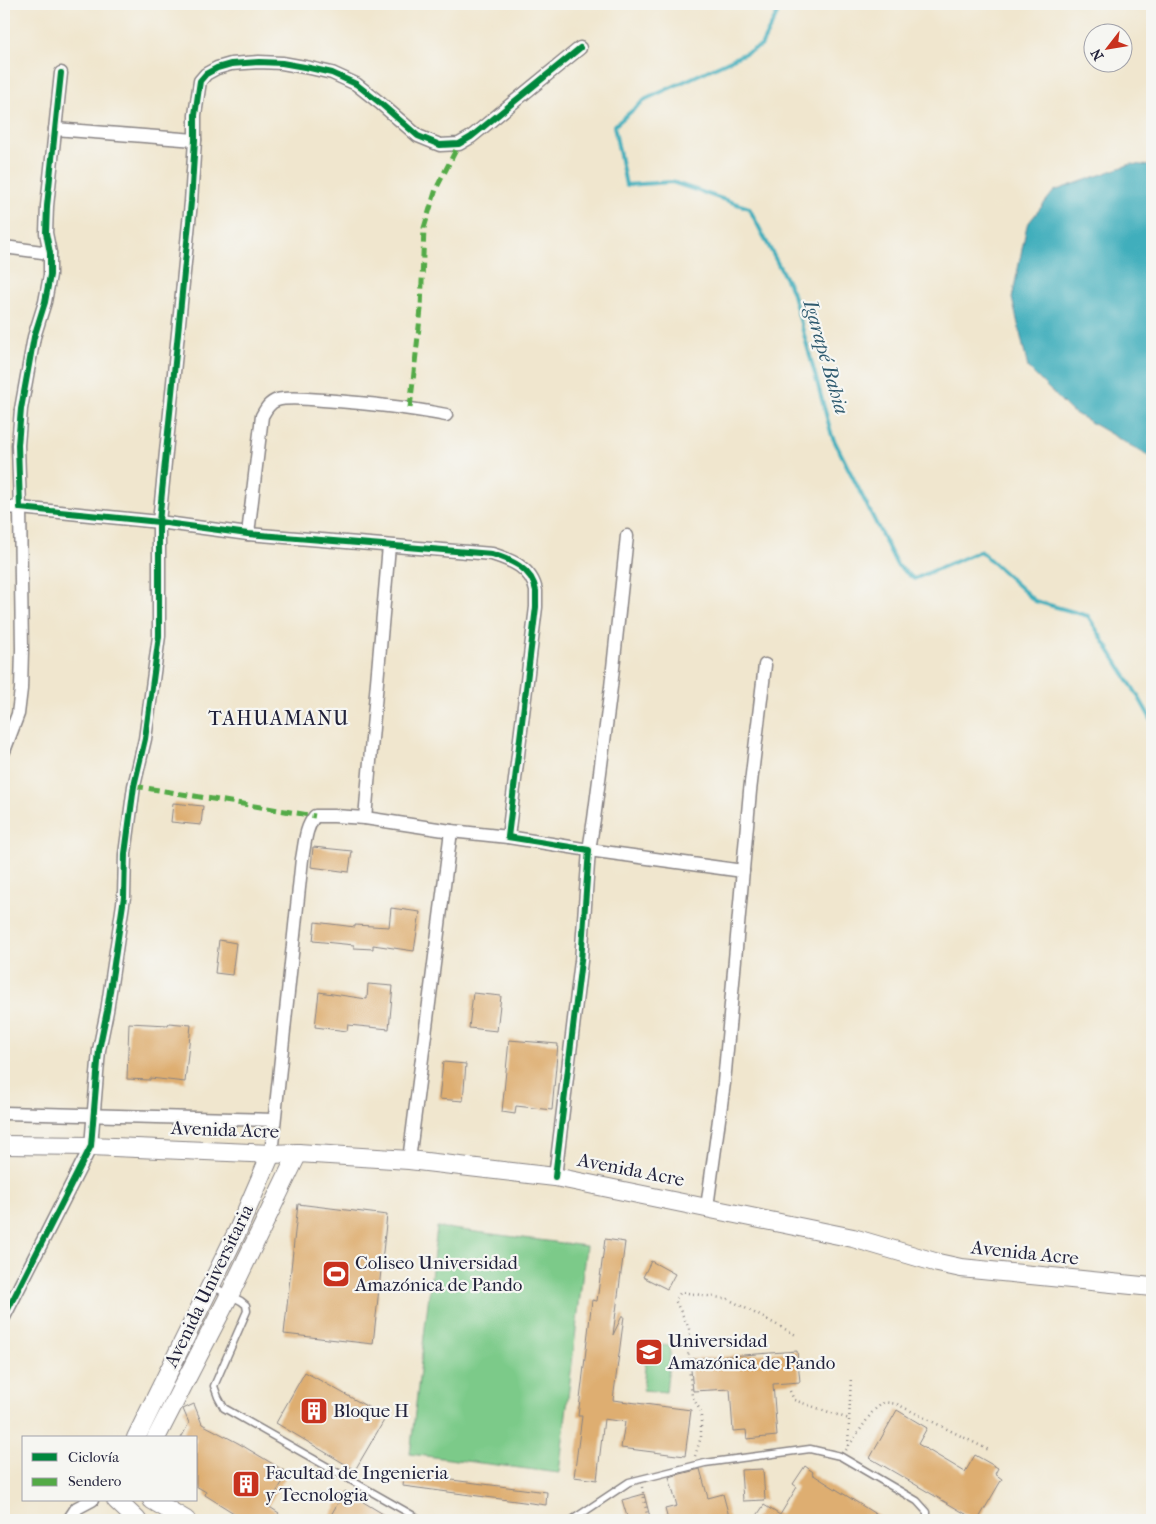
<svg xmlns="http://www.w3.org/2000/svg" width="1156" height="1524" font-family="'IM FELL French Canon',serif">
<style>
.green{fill:#7bca89;stroke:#4e7662}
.water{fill:#3faebc;stroke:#30687c}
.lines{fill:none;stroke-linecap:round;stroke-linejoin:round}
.stream{stroke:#3faebc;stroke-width:4}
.building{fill:#deae71}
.service-casing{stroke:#898484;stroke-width:9}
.minor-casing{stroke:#898484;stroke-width:15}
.secondary-casing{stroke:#898484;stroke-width:20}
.path{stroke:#898484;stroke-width:2.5;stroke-dasharray:1 4;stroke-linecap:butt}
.service{stroke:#fff;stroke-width:6}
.minor{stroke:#fff;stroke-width:12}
.secondary{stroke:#fff;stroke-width:18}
.quiet{stroke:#53aa46;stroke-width:5;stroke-dasharray:10 5;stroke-linecap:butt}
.cycleway-casing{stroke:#f6f6f2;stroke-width:9}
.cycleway{stroke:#00873e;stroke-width:6}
.labels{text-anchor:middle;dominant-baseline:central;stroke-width:4.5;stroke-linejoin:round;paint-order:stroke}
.street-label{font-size:19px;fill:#22223b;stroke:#f6f6f2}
.poi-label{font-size:19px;fill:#22223b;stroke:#f6f6f2;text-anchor:start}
.water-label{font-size:20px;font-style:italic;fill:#2e5a6f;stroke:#f6f6f2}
.neighbourhood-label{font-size:20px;letter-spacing:1px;fill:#22223b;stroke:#f6f6f2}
</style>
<rect width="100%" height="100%" fill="#f6f6f2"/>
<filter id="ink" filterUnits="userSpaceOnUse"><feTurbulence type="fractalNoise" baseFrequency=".02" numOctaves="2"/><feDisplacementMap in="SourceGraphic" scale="10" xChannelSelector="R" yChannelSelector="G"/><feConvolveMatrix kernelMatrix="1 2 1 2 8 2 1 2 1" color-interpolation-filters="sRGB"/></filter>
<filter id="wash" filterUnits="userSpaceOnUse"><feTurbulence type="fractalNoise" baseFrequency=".0096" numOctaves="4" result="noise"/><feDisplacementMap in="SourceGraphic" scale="20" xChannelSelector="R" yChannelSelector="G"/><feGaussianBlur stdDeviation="1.12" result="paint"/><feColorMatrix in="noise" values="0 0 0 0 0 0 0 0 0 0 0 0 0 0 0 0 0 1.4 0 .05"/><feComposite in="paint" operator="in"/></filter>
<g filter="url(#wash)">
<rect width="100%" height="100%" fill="#f0e6ce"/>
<g class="green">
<polygon points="437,1227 586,1246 559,1473 410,1454"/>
<polygon points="647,1344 671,1346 666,1392 643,1390"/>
</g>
<polygon class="water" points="1131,164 1152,166 1152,458 1071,411 1028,368 1012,298 1027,225 1054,191"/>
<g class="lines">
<polyline class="stream" points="782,4 761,46 646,99 614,126 626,185 672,182 749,208 792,291 832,436 897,565 914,579 980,551 1035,601 1088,616 1138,696 1152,721"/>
</g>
<g id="blocks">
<g class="building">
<polygon points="173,803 203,806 201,825 171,822"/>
<polygon points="313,847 352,851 349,872 311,867"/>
<polygon points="391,908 420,912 414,951 373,945 373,949 354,948 354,945 313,941 315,922 355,927 355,925 389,927"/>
<polygon points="219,940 236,943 232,975 215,973"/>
<polygon points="368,984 393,986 389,1029 348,1025 347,1031 315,1027 319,992 367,999"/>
<polygon points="473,993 501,996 497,1031 469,1028"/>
<polygon points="129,1023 168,1025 169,1023 191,1025 185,1082 150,1078 150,1080 127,1079"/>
<polygon points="509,1040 558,1044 552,1110 516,1106 515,1114 502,1112"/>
<polygon points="443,1062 466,1064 463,1101 439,1099"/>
<polygon points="298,1204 387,1215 373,1344 284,1334"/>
<polygon points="605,1239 625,1242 613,1335 622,1316 624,1316 613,1400 691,1410 685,1456 621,1448 625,1422 604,1419 597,1480 574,1477 582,1416 578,1416 592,1300 597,1301"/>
<polygon points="651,1261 675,1274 667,1289 643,1277"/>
<polygon points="797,1351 800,1382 773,1384 777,1436 747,1439 746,1430 733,1431 730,1389 693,1391 690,1359"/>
<polygon points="305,1372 386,1417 355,1470 276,1423"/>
<polygon points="194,1404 202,1424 238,1443 288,1473 268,1506 279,1513 274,1520 245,1520 205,1495 206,1492 196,1486 196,1438 181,1438 189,1423 183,1409"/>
<polygon points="897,1410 927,1428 918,1444 965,1472 975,1455 998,1468 995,1474 1002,1479 978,1520 976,1520 870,1458"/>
<polygon points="805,1466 813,1472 812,1474 885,1520 754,1520 764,1505 780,1515 797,1487 793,1484"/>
<polygon points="700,1469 708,1498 723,1494 730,1520 668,1520 665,1509 677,1506 669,1477"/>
<polygon points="763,1469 765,1500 743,1501 741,1470"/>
<polygon points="404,1474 547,1492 546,1505 403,1486"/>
<polygon points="345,1491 393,1520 328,1520"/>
<polygon points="644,1494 650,1517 636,1520 628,1520 622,1500"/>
</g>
</g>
</g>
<g filter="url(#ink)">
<use href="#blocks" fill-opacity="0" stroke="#898484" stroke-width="1"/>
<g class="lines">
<defs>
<g id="service">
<polyline points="212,1286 241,1301 246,1305 247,1311 214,1386 218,1397 224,1408 421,1520"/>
<polyline points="572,1520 629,1482 705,1463 810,1449 840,1456 917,1501 927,1512 927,1520"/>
</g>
<g id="minor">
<path d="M61 73 47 206 46 233 50 253V275L45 302 34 337 21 409 18 445 20 508 159 522 248 534 492 554C511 560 532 568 536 591 536 596 536 602 536 607L508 837 589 850 581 961 555 1177"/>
<polyline points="55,129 195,140"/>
<polyline points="4,247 50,253"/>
<polyline points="4,507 20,508 22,649 21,689 18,714 4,751"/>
<path d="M248 534 262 416C266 409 269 403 277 400 287 397 312 399 323 400 365 403 405 407 446 415"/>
<polyline points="627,536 611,687 594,819 589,850 743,871"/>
<polyline points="365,818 389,546"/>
<polyline points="4,1113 274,1120"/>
<path d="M271 1154 302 859C305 844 305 828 315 816H334L365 818 451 831"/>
<polyline points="409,1160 451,831 508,837"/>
<polyline points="707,1207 724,1083 750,791 765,665"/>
<polyline points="4,1317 91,1146 99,1050 107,1011 124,897 125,854 134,786 145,739 159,636 159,522 181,303 191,202 195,140 195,115 200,81 206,74 217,68 231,64 259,62 282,63 310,68 332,73 356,84 380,103 418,136 440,145 459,144 471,137 580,48"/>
<polyline points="69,1520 77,1508 92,1500"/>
</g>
<g id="secondary">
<polyline points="4,1145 91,1146 271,1154 298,1153 409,1160 555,1177 853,1238 938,1263 961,1268 1152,1287"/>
<polyline points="136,1438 238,1230 271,1154"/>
<polyline points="156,1438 229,1296 298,1153"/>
<polyline points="116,1500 137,1520"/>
<polyline points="152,1500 186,1520"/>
</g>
</defs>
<use href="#service" class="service-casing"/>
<use href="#minor" class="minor-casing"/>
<use href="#secondary" class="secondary-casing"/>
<g class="path">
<polyline points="790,1391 794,1400 849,1419"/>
<polyline points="848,1446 851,1376"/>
<polyline points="846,1450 873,1411 884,1402 897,1404 991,1451"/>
<polyline points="695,1456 701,1437 701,1412 692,1396 688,1357 690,1339 689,1328 675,1300 681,1292 728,1299 796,1335"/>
<polyline points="642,1487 648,1520"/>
</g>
<use href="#service" class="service"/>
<use href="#minor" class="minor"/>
<use href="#secondary" class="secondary"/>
<g class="quiet">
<polyline points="410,408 421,309 424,228 436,189 459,144"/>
<polyline points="134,786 315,816"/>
</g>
<defs>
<g id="cycleway">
<path d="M61 73 47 206 46 233 50 253V275L45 302 34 337 21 409 18 445 20 508 159 522 248 534 492 554C511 560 532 568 536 591 536 596 536 602 536 607L508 837 589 850 581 961 555 1177"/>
<polyline points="4,1317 91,1146 99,1050 107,1011 124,897 125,854 134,786 145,739 159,636 159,522 181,303 191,202 195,140 195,115 200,81 206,74 217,68 231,64 259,62 282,63 310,68 332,73 356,84 380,103 418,136 440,145 459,144 471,137 580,48"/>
</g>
</defs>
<use href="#cycleway" class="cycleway-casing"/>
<use href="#cycleway" class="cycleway"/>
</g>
</g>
<defs>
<symbol id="stadium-square" viewBox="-11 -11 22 22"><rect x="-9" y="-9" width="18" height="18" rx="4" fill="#c8321e" stroke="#f6f6f2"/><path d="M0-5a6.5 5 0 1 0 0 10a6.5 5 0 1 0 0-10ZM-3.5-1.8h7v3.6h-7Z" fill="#fff"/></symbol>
<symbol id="university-square" viewBox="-11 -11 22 22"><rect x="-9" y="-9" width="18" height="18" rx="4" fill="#c8321e" stroke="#f6f6f2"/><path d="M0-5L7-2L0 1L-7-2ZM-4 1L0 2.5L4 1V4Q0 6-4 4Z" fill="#fff"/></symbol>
<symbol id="building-square" viewBox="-11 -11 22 22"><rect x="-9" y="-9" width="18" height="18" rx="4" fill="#c8321e" stroke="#f6f6f2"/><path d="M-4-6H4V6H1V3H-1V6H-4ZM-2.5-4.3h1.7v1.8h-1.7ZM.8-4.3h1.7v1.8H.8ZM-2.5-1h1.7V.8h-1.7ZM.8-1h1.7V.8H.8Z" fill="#fff"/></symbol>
</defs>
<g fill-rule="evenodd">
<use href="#stadium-square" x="320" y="1258" width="32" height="32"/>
<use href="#university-square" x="633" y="1336" width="32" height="32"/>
<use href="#building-square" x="298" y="1395" width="32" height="32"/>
<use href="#building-square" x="230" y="1468" width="32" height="32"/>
</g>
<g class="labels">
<g class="street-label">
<text transform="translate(225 1130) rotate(2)">Avenida Acre</text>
<text transform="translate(631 1170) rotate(11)">Avenida Acre</text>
<text transform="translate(1025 1253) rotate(6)">Avenida Acre</text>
<text transform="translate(209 1286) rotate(-64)">Avenida Universitaria</text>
</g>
<g class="poi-label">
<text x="355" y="1263">Coliseo Universidad<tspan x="355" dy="22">Amazónica de Pando</tspan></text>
<text x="668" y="1341">Universidad<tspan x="668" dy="22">Amazónica de Pando</tspan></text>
<text x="333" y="1411">Bloque H</text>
<text x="265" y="1473">Facultad de Ingenieria<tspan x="265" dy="22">y Tecnologia</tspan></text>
</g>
<g class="water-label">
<text transform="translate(826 357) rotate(74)">Igarapé Bahia</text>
</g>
<g class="neighbourhood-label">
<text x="279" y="718">TAHUAMANU</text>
</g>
</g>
<rect width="1156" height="1524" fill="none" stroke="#f6f6f2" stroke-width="20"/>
<rect x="22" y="1436" width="175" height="65" fill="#f6f6f2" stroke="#a1a1a9"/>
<rect x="32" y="1453" width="25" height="8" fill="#00873e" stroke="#a1a1a9"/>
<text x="68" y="1462" font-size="15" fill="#22223b">Ciclovía</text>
<rect x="32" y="1478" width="25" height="8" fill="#53aa46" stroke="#a1a1a9"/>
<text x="68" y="1486" font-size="15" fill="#22223b">Sendero</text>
<g transform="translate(1108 48) rotate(239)"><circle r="24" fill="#f6f6f2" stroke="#a1a1a9"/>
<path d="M0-4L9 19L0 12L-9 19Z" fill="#c8321e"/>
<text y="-8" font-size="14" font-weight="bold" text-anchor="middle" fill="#22223b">N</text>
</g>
</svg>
